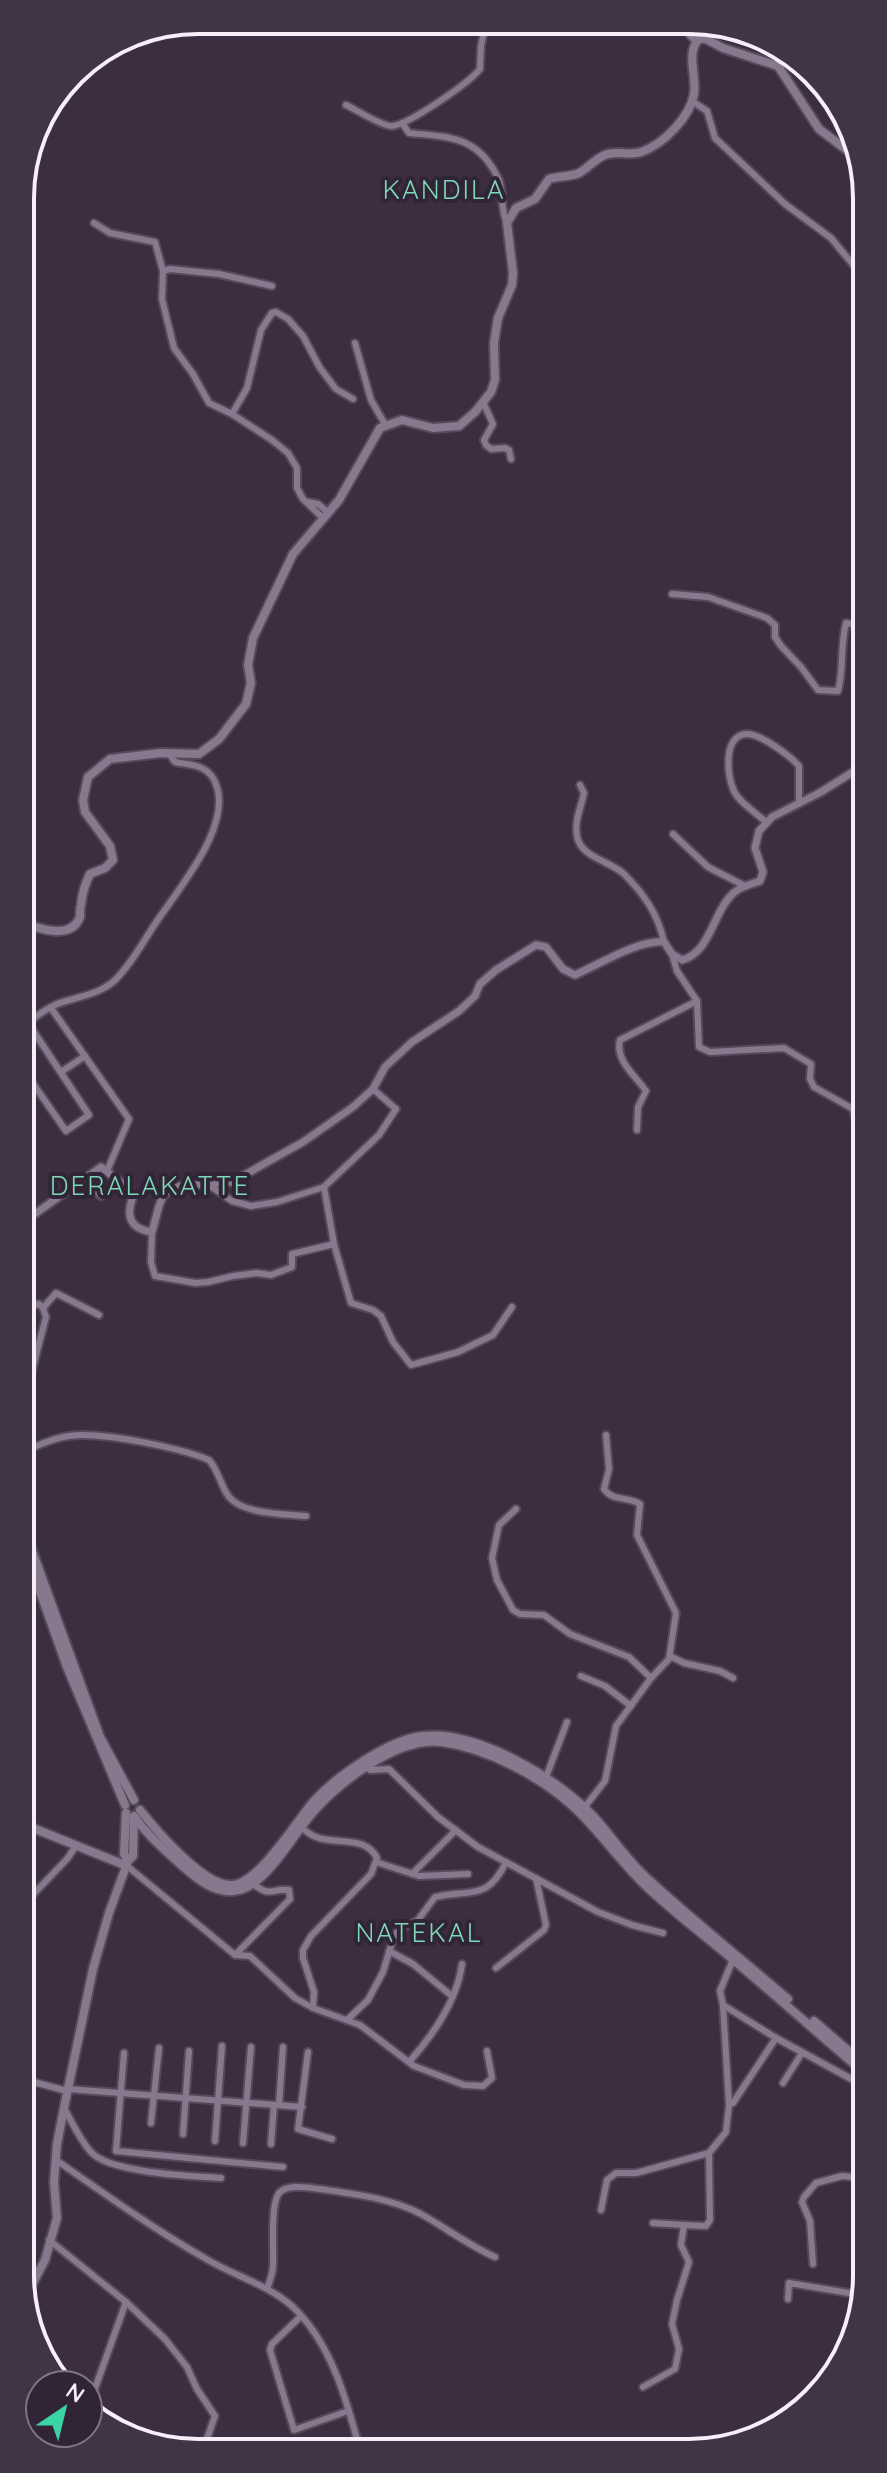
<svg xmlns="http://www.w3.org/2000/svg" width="887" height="2473" font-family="Quicksand,sans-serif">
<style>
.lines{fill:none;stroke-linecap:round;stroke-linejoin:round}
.minor-casing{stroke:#554a59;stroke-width:10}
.tertiary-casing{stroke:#554a59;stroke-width:11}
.secondary-casing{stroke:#554a59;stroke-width:12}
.minor{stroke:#88788d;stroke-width:6}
.tertiary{stroke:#88788d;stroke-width:7}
.secondary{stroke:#88788d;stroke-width:8}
.labels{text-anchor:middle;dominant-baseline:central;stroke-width:8;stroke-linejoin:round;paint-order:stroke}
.quarter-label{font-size:26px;letter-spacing:2px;fill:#7ed7b6;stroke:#312436}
.rim{fill:none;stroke:#f7eefa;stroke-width:4}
</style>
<rect width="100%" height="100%" fill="#3c2e40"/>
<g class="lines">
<defs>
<g id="minor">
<polyline points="679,23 696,42"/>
<polyline points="690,36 709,23"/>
<polyline points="692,101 707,111 715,138 785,204 831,238 864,278"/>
<path d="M346 105C357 110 381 126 392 126 408 125 469 83 480 69L481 46 486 22"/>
<path d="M402 123 409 133C450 137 479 136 499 180 504 194 500 209 507 223"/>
<polyline points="94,223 110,233 155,242 163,271 162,299 174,348 193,374 209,403 232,414 272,440 288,453 297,468 297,488 303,499 324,519"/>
<polyline points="163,271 170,269 219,274 272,286"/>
<polyline points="355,343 371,400 386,426"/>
<polyline points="483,402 493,424 484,440 486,445 491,449 505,448 509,450 511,459"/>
<polyline points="232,414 247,388 261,330 272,313 276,312 288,319 303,336 320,368 336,389 353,399"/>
<polyline points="308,502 318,504 329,513"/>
<path d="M672 594 708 597 767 618 775 625V637L781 646 801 667 818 690 838 691C844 669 840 646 846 623L852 624 864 638"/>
<path d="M580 785 584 793C581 808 574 821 577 836 580 857 610 861 624 874 644 894 658 914 664 942"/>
<path d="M767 823C758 814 741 804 735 793 727 779 722 736 746 734 760 733 790 756 799 766V804"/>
<polyline points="673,834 708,867 745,886"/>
<polyline points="672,954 677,971 697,1001 699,1047 710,1052 784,1048 811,1064 810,1079 814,1087 853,1109 865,1159"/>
<polyline points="51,1008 129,1119 107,1171"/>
<path d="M22 1028C32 1019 44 1010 57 1004 76 997 98 995 114 981 131 965 144 940 157 921 179 888 238 820 213 778 204 764 189 765 175 762L169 754"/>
<polyline points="22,1067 34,1085"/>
<polyline points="61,1072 85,1056"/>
<polyline points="22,1093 34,1085 66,1131 89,1115 28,1023"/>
<path d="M637 1130 638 1107 646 1091C635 1075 615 1061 620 1040L697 1001"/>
<polyline points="82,1178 101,1196"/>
<polyline points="209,1185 232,1201 251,1206 277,1202 324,1187 379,1135 396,1109 373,1089"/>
<polyline points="324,1187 334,1244 351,1303 373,1310 381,1316 393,1342 411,1365 458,1352 493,1335 512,1307"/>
<polyline points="152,1232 151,1262 155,1276 196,1283 208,1282 233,1276 257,1273 271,1275 292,1267 292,1254 334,1244"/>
<polyline points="43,1308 56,1293 99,1315"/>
<polyline points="22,1311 29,1306 39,1304 43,1308 46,1317 28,1386 22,1387"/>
<path d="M22 1452C37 1446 52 1438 69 1436 99 1431 181 1448 209 1460 218 1470 220 1483 227 1494 240 1515 285 1514 306 1516"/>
<polyline points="516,1509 499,1525 492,1558 497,1580 513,1610 520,1614 544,1615 570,1634 629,1657 651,1678"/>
<polyline points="670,1656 684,1663 720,1671 733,1678"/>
<polyline points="581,1676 605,1686 631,1706"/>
<polyline points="365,1765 370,1770 389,1769 438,1817 478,1847 598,1912 632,1925 663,1933"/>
<polyline points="546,1777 567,1722"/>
<path d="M584 1808 605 1781 616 1726 651 1678 669 1659 676 1613 637 1535 640 1504C628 1496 613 1502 604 1489L609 1469 606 1435"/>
<path d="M299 1826C304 1829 310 1835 316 1837 336 1845 366 1835 377 1858L371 1874 311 1936 303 1950V1958L314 1992 313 2008"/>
<polyline points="376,1862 419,1876 468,1874"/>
<polyline points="127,1866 235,1955 250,1956 295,1998 313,2008 360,2025 414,2066 464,2085 483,2086 492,2078 487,2051"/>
<polyline points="412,1874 456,1830"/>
<polyline points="23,1905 67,1859 76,1846"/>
<polyline points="389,1951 413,1964 452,1996"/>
<path d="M235 1955 290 1899 289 1890C270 1888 272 1898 253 1884"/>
<polyline points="496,1968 544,1930 546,1925 536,1878"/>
<polyline points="723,2005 776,2038 866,2087"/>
<path d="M347 2020 368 2000 383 1972 394 1936 400 1929 418 1920 435 1897C470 1889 488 1901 506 1862"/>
<polyline points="308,2052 298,2129 332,2139"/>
<polyline points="124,2053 116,2151 283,2167"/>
<path d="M409 2062C434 2034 457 2001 462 1964"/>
<polyline points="23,2079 67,2091"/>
<polyline points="783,2083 802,2053"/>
<polyline points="68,2089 302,2107"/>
<polyline points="279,2105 283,2047"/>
<polyline points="729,2105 733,2103 776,2038"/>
<path d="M64 2108C72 2122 80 2140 91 2152 109 2173 193 2176 221 2178"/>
<polyline points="151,2123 159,2048"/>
<polyline points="183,2134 189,2051"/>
<polyline points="215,2141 222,2046"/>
<polyline points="243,2143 251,2047"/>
<polyline points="271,2144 274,2105"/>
<path d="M56 2160C106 2195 155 2230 208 2260 237 2277 275 2287 298 2312 333 2349 347 2402 360 2450"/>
<polyline points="601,2210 607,2180 616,2173 636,2173 709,2153 726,2132 729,2105 723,2005 720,1991 734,1957"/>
<polyline points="653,2223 685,2225"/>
<polyline points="49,2240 126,2302 165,2339 187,2367 197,2389 215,2416 203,2450"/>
<polyline points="813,2264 810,2221 802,2202 804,2197 816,2183 842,2176 866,2178"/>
<path d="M267 2289C269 2282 273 2274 273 2266 274 2250 270 2205 279 2193 287 2183 310 2188 320 2189 354 2194 390 2198 421 2214 446 2228 468 2245 495 2257"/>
<polyline points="788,2299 789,2283 849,2293 864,2293"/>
<polyline points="301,2316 272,2344 270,2350 294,2430 348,2411"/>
<polyline points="643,2387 675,2369 679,2349 672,2324 677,2300 689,2262 681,2245 684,2225 706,2226 710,2220 709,2153"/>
<polyline points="88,2408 126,2302"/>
</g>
<path id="tertiary" d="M22 1223 101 1167 128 1188 133 1197C125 1217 131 1229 152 1232L159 1206 163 1196 169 1190 180 1186 232 1182 303 1142 353 1107 373 1089 385 1067 412 1042 459 1011 475 996 480 984 496 970 536 945 546 947 563 969 575 975C598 965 640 939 664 942L672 954 682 960C712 952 713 908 736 891 743 886 752 884 760 881L763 872 755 848 759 831 772 817 821 792 864 765"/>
<g id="secondary">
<path d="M21 922C37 928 71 941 80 917 80 916 80 906 81 905 82 893 85 884 90 874L105 868 113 860 110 846 85 812 83 800 88 777 110 759 161 753 199 754 219 739 246 704 251 683 248 665 253 638 293 554 339 500 380 428 402 420 433 428 459 426 475 412 491 392 495 380 494 343 498 318 512 285 513 273 507 223 516 208 535 199 549 179C559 176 570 177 579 173 588 168 595 159 605 155 617 150 629 156 641 152 664 144 690 117 694 94 697 77 686 54 698 40L704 38 723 48 778 66 819 129 852 154 859 155"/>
<polyline points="22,1523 100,1737 134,1800"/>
<polyline points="22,1541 67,1667 125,1805"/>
<path d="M140 1810C156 1830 204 1887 232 1885 259 1884 297 1820 315 1800 337 1776 390 1739 423 1736 477 1730 559 1779 594 1817 613 1838 628 1862 650 1881 695 1922 742 1960 788 1999"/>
<polyline points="126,1813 124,1854 128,1861 133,1856 134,1817"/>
<path d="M134 1816C147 1835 164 1849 180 1864 196 1878 216 1896 239 1890 265 1884 289 1842 305 1822 331 1787 396 1736 442 1742 491 1749 550 1781 584 1817 605 1839 623 1864 645 1885 674 1913 707 1937 737 1963 781 2000 823 2038 866 2074"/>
<polyline points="23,1824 127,1866"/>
<polyline points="814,2021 866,2066"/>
<polyline points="23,2295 27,2294 45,2260 57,2218 54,2182 57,2144 64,2108 93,1969 109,1913 128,1861"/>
</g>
</defs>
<use href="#minor" class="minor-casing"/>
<use href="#tertiary" class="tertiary-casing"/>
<use href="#secondary" class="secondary-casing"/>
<use href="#minor" class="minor"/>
<use href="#tertiary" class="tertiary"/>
<use href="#secondary" class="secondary"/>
</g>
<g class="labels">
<g class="quarter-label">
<text x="444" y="189">KANDILA</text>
<text x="150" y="1185">DERALAKATTE</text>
<text x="419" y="1932">NATEKAL</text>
</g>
</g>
<path d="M0 0H887V2473H0ZM198 34H689A164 164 0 0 1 853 198V2275A164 164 0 0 1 689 2439H198A164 164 0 0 1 34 2275V198A164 164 0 0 1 198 34Z" fill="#413446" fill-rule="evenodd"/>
<path class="rim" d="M198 34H689A164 164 0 0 1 853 198V2275A164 164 0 0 1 689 2439H198A164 164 0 0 1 34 2275V198A164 164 0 0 1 198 34Z"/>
<g transform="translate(64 2409) rotate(35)"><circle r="38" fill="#312436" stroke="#807584" stroke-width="2"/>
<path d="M0-6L14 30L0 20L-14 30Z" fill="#3ad4a5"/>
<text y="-12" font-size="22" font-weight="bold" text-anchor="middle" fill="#f7eefa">N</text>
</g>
</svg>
